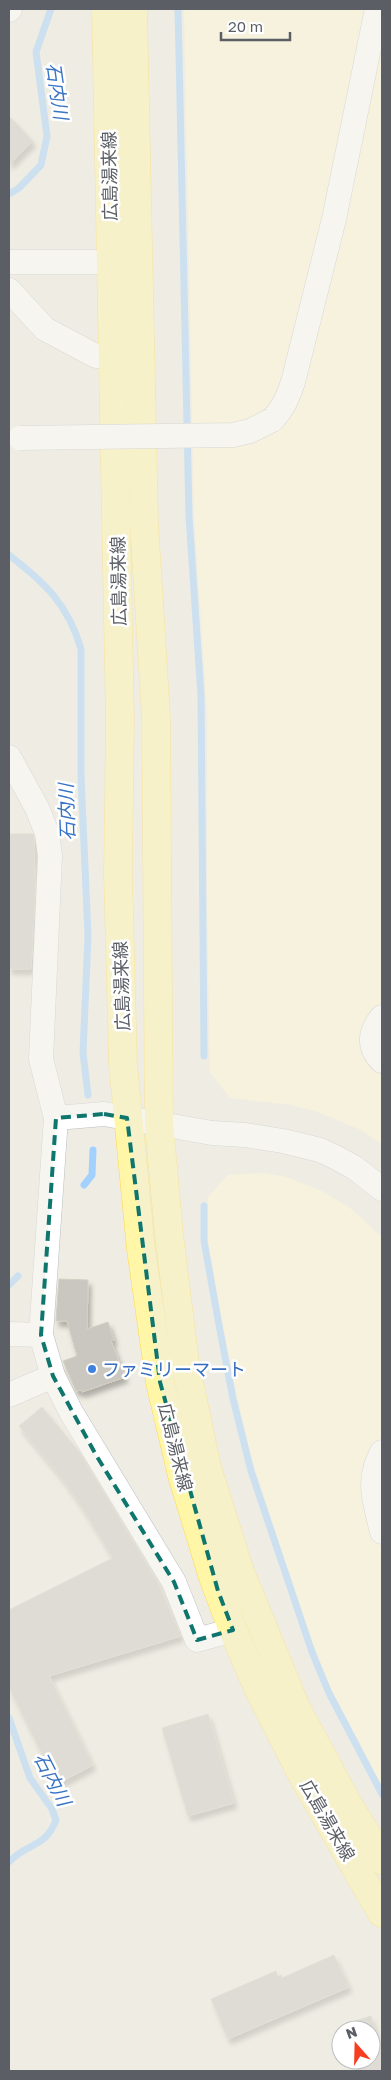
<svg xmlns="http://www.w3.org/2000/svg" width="391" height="2080" font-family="'Golos Text','Noto Sans JP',sans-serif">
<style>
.commercial{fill:#fff8d8}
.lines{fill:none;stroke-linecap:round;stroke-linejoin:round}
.stream{stroke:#a3d1ff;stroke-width:7}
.building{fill:#cac7c0;stroke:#d4cfc1;filter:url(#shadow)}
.minor-casing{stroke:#bbbdc3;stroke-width:25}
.major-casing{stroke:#fed74d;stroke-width:29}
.minor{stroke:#fff;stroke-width:24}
.major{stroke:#fff6a8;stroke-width:28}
.minor-bridge-casing{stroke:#bbbdc3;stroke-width:25;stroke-linecap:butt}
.minor-bridge{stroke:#fff;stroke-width:24}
.marked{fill:none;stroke:#0f766e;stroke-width:4;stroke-dasharray:10 6;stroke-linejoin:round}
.shop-dot{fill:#3f7fe0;stroke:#fff;stroke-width:2}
.labels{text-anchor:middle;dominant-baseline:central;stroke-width:5;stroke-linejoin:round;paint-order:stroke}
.street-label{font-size:18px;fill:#5b5f65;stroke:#fff}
.shop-label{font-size:18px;fill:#366cbe;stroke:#fff;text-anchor:start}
.water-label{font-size:19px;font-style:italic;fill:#3974c4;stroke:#fff}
</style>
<defs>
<filter id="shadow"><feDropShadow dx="3" dy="5.5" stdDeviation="2.5" flood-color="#0004"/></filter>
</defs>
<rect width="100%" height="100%" fill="#efede3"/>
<g class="commercial">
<polygon points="184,9 382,9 382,1144 361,1130 315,1111 291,1105 230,1098 210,1072 207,917 207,712 194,517"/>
<polygon points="264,1173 286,1177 322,1191 350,1208 382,1237 382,1787 331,1692 305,1623 251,1457 228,1356 207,1241 208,1197 228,1175"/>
</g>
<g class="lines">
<g class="stream">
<polyline points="178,9 189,516 201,696 204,1056"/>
<polyline points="9,194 19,188 41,165 47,136 36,52 51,9"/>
<path d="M9 555C45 583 68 604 81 649V776L88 936 83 1053 88 1095"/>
<polyline points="84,1185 92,1175 93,1150"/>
<polyline points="204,1206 204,1241 219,1325 233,1399 251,1471 312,1652 329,1693 382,1794"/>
<polyline points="9,1285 18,1276"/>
<path d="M9 1718 30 1778 52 1809 56 1820C45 1849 27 1842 9 1862"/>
</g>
</g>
<g class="building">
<polygon points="9,116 33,141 9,165"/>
<polygon points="9,834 33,834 34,836 35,892 31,969 9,969"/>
<polygon points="59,1279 88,1280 87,1329 108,1322 114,1340 111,1341 125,1377 82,1392 81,1390 76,1391 63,1361 77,1356 67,1321 56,1321"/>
<polygon points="42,1407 80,1453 157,1581 181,1636 49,1676 93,1765 57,1784 9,1687 9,1610 113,1558 80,1504 61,1477 19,1426"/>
<polygon points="208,1714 234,1803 188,1816 162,1728"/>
<polygon points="334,1955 349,1987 228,2039 211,1999 276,1971 278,1977 281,1975 282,1978"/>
<polygon points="371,2016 382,2055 382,2071 357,2071 353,2060 371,2060 371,2030 344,2030 343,2025"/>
</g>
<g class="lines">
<defs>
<g id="minor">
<polyline points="9,10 10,9"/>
<polyline points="9,262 94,262"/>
<polyline points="9,290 45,329 96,356"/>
<path d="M272 420C283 409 288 397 293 382L334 219 377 9"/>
<polyline points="9,757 37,808 47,833 50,856 41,1059 56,1118 41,1335 53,1376 71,1412 174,1582 197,1640 233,1630"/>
<path d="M382 1017C370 1031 367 1047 382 1061"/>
<polyline points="56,1118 104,1114 212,1133 245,1135 283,1141 320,1150 337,1158 355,1168 382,1189"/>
<polyline points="9,1334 41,1335"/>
<polyline points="9,1395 53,1376"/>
<path d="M382 1452C366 1481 375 1502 382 1532"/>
</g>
<g id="major">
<polyline points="106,9 120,720 118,874 123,1064 141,1249 160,1382 182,1475 213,1577 233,1630 259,1690 304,1778 382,1913"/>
<polyline points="133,9 144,523 156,716 159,1124 169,1235 185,1363 207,1468 240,1572 296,1708 346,1801 382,1860"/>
</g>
</defs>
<use href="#minor" class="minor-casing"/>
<use href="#major" class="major-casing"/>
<use href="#minor" class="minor"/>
<use href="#major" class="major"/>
<defs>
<polyline id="minor-bridge" points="20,438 233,435 250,431 272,420"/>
</defs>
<use href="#minor-bridge" class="minor-bridge-casing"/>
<use href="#minor-bridge" class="minor-bridge"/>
</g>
<path d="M0 0H391V2080H0ZM104 1114 127 1118 160 1382 218 1591 233 1630 197 1640 174 1582 96 1455 53 1376 41 1335 56 1118Z" fill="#efede3" fill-opacity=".55" fill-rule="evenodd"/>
<path class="marked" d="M104 1114 127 1118 160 1382 218 1591 233 1630 197 1640 174 1582 96 1455 53 1376 41 1335 56 1118Z"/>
<circle class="shop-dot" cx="92" cy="1369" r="5"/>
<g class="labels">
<g class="street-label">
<text transform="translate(109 176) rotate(-91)">広島湯来線</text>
<text transform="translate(118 581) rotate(-91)">広島湯来線</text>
<text transform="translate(121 986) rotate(-92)">広島湯来線</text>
<text transform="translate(176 1447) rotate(76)">広島湯来線</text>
<text transform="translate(328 1820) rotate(60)">広島湯来線</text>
</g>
<g class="shop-label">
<text x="102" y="1369">ファミリーマート</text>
</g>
<g class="water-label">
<text transform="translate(58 91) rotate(82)">石内川</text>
<text transform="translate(66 812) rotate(-92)">石内川</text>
<text transform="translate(53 1779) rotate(63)">石内川</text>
</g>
</g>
<rect width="391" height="2080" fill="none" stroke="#5b5f65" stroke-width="20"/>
<g transform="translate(356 2045) rotate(340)"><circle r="24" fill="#ffffff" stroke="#bdbfc1"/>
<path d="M0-4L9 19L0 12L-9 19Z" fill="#f83e20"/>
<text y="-8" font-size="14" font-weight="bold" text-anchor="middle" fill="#5b5f65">N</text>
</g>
<path d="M221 32v8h69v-8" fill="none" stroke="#5b5f65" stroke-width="2.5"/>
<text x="228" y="32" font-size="15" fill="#5b5f65" stroke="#ffffff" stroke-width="4" paint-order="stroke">20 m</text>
</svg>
